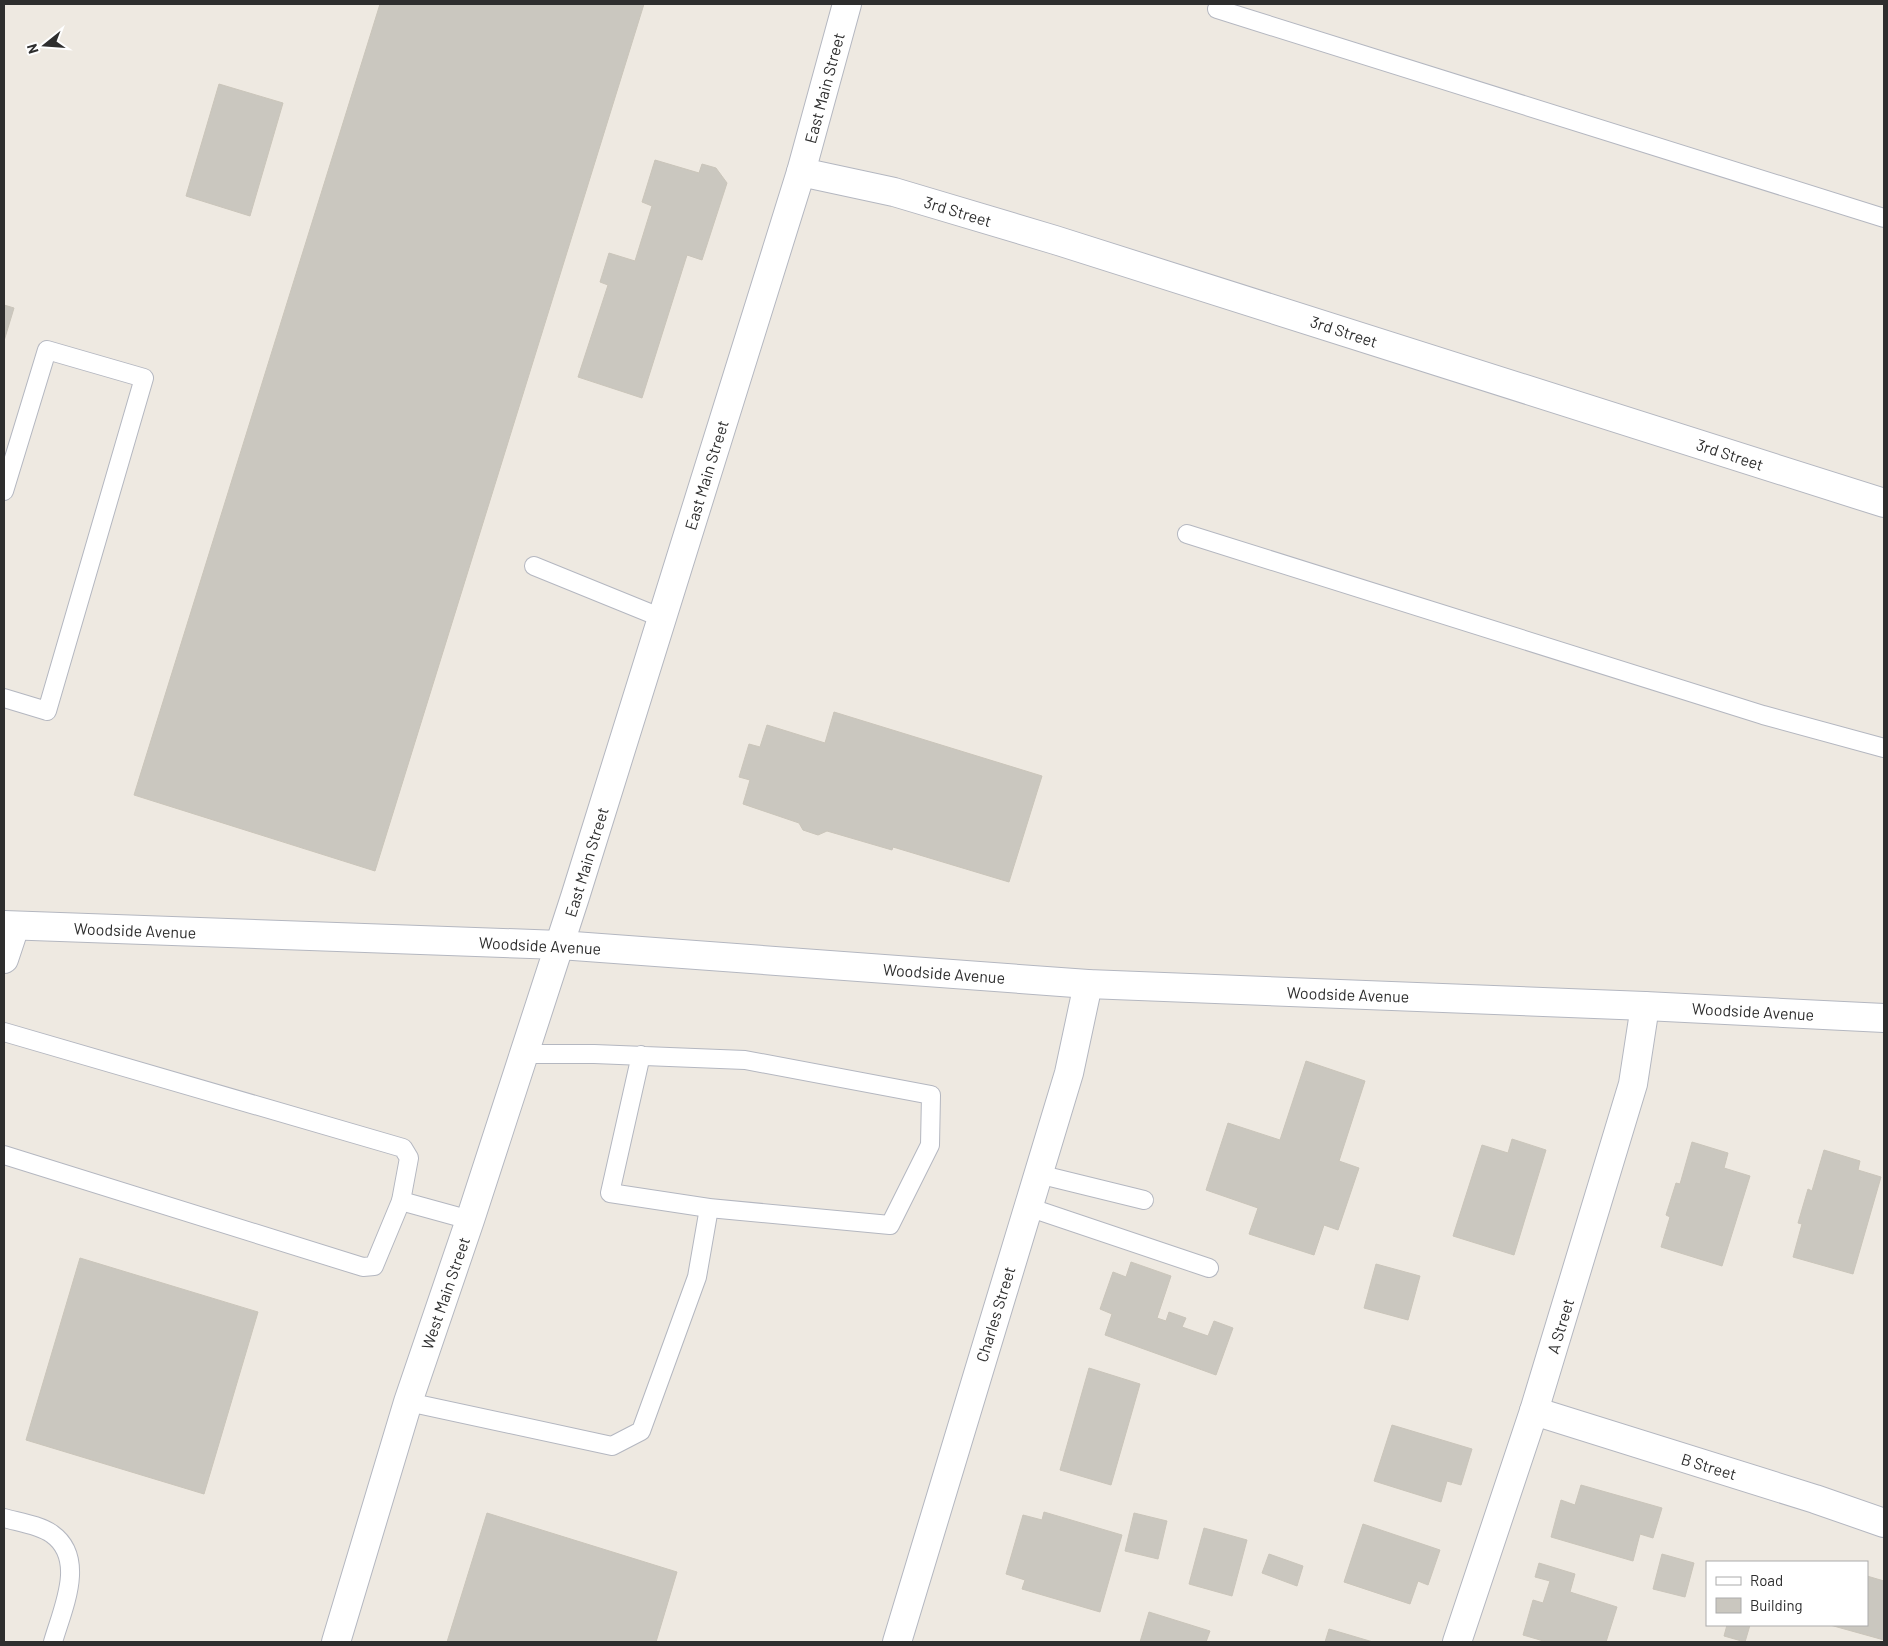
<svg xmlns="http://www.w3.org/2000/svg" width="1888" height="1646" font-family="Barlow,sans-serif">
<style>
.building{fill:#cac7bf;stroke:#cac5ba}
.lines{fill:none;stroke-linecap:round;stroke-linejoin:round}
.lane-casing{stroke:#b4b7c0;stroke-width:20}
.street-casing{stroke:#b4b7c0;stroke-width:30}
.secondary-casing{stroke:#b4b7c0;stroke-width:30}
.lane{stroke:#fff;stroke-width:18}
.street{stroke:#fff;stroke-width:28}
.secondary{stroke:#fff;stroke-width:28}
.labels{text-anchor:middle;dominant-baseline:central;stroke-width:4;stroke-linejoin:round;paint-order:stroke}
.street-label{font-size:16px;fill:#2e2e2e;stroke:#fff}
</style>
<rect width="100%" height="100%" fill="#eee9e1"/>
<g class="building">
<polygon points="380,4 644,4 375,871 134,795"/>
<polygon points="219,84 283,103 250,216 186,196"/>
<polygon points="655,160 699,173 702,164 716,168 727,183 702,260 687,255 642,398 578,377 608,285 600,282 609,253 635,261 652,206 642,202"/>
<polygon points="4,305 14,308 4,341"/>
<polygon points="834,712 1042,776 1009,882 893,847 892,850 827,831 818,835 803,830 799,823 743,804 750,780 739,777 749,744 760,747 767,725 825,743"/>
<polygon points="1306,1061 1365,1081 1339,1161 1359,1168 1338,1230 1324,1225 1314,1255 1249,1234 1258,1208 1206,1190 1228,1123 1280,1140"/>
<polygon points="1512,1139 1546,1150 1514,1255 1453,1236 1482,1145 1508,1153"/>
<polygon points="1692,1142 1728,1153 1724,1168 1750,1176 1722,1266 1661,1247 1670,1217 1666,1215 1676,1183 1680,1184"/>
<polygon points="1824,1150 1860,1161 1858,1170 1881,1177 1853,1274 1793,1257 1802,1224 1798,1223 1808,1189 1812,1191"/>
<polygon points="80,1258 258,1312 204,1494 26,1440"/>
<polygon points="1131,1262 1171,1276 1157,1318 1166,1321 1169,1312 1186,1318 1182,1327 1208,1336 1214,1321 1233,1328 1216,1375 1105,1335 1112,1314 1100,1309 1113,1272 1126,1277"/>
<polygon points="1376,1264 1420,1276 1408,1320 1364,1308"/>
<polygon points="1089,1368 1140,1384 1111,1485 1060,1470"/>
<polygon points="1392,1425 1472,1449 1461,1485 1447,1481 1441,1502 1374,1481"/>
<polygon points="1581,1485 1662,1508 1653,1538 1640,1534 1633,1561 1551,1537 1561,1500 1575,1505"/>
<polygon points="1044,1512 1122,1535 1100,1612 1022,1589 1025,1580 1006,1574 1023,1515 1042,1520"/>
<polygon points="487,1513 677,1572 656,1642 447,1642"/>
<polygon points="1134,1513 1167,1521 1158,1559 1125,1551"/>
<polygon points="1363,1524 1440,1550 1428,1585 1418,1581 1410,1604 1344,1582"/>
<polygon points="1204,1528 1247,1540 1232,1596 1189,1584"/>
<polygon points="1269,1554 1303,1566 1297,1586 1262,1573"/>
<polygon points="1662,1554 1694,1563 1685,1597 1653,1589"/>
<polygon points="1539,1563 1575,1574 1570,1592 1617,1607 1606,1642 1547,1642 1523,1635 1533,1600 1543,1603 1550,1581 1535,1577"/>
<polygon points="1867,1576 1884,1581 1884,1640 1830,1625 1867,1625"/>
<polygon points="1149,1612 1210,1631 1206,1642 1140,1642"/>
<polygon points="1727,1625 1750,1625 1745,1642 1724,1636"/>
<polygon points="1329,1629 1373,1642 1325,1642"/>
</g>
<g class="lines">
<defs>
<g id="lane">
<polyline points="1217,9 1884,218"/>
<polyline points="4,491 47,350 144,378 47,711 4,698"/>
<polyline points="1187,534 1763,715 1884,748"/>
<polyline points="534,566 662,618"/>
<polyline points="4,1032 403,1148 409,1158 401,1201 374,1266 363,1267 4,1155"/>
<polyline points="524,1054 594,1054 745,1060 931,1095 930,1145 890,1225 709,1208 610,1193 641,1055"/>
<polyline points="1038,1174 1144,1200"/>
<polyline points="401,1201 470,1220"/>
<polyline points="1028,1207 1209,1268"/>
<polyline points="408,1402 612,1446 641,1431 697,1277 709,1208"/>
<path d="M4 1518C18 1522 40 1525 52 1534 87 1559 62 1610 53 1642"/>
</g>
<g id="street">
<polyline points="801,172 894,192 1055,240 1884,503"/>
<polyline points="4,959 15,926"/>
<polyline points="1534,1411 1815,1499 1884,1523"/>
<polyline points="336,1642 408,1402 470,1220 575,897 801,172 847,4"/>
<polyline points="897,1642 1069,1073 1088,984"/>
<polyline points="1457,1642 1534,1411 1633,1084 1645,1006"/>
</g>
<polyline id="secondary" points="4,925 560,945 1088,984 1645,1006 1884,1018"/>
</defs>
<use href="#lane" class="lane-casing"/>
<use href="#street" class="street-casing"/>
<use href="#secondary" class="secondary-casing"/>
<use href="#lane" class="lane"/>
<use href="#street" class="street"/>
<use href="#secondary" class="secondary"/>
</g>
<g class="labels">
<g class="street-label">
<text transform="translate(824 88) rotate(-75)">East Main Street</text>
<text transform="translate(958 211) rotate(17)">3rd Street</text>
<text transform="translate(1344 331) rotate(18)">3rd Street</text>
<text transform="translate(1730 454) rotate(18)">3rd Street</text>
<text transform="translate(706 475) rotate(-73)">East Main Street</text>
<text transform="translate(586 862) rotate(-73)">East Main Street</text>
<text transform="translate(135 930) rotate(2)">Woodside Avenue</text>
<text transform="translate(540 945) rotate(3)">Woodside Avenue</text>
<text transform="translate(944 973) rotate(4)">Woodside Avenue</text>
<text transform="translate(1348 994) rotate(2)">Woodside Avenue</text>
<text transform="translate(1753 1011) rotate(3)">Woodside Avenue</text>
<text transform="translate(445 1293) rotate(-71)">West Main Street</text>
<text transform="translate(995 1314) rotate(-73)">Charles Street</text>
<text transform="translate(1560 1326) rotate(-73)">A Street</text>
<text transform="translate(1709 1466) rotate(17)">B Street</text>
</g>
</g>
<rect width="1888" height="1646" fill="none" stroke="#2e2e2e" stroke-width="10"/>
<rect x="1706" y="1561" width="162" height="65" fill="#ffffff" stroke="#ababab"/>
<rect x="1716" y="1577" width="25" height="8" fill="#ffffff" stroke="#ababab"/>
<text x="1750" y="1586" font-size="15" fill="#2e2e2e">Road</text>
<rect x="1716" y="1598" width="25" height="15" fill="#cac7bf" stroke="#ababab"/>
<text x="1750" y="1611" font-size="15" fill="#2e2e2e">Building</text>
<g transform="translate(45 45) rotate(253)" stroke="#ffffff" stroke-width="4" paint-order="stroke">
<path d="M0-4L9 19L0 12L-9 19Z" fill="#2e2e2e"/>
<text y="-8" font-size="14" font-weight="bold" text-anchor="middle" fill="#2e2e2e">N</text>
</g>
</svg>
